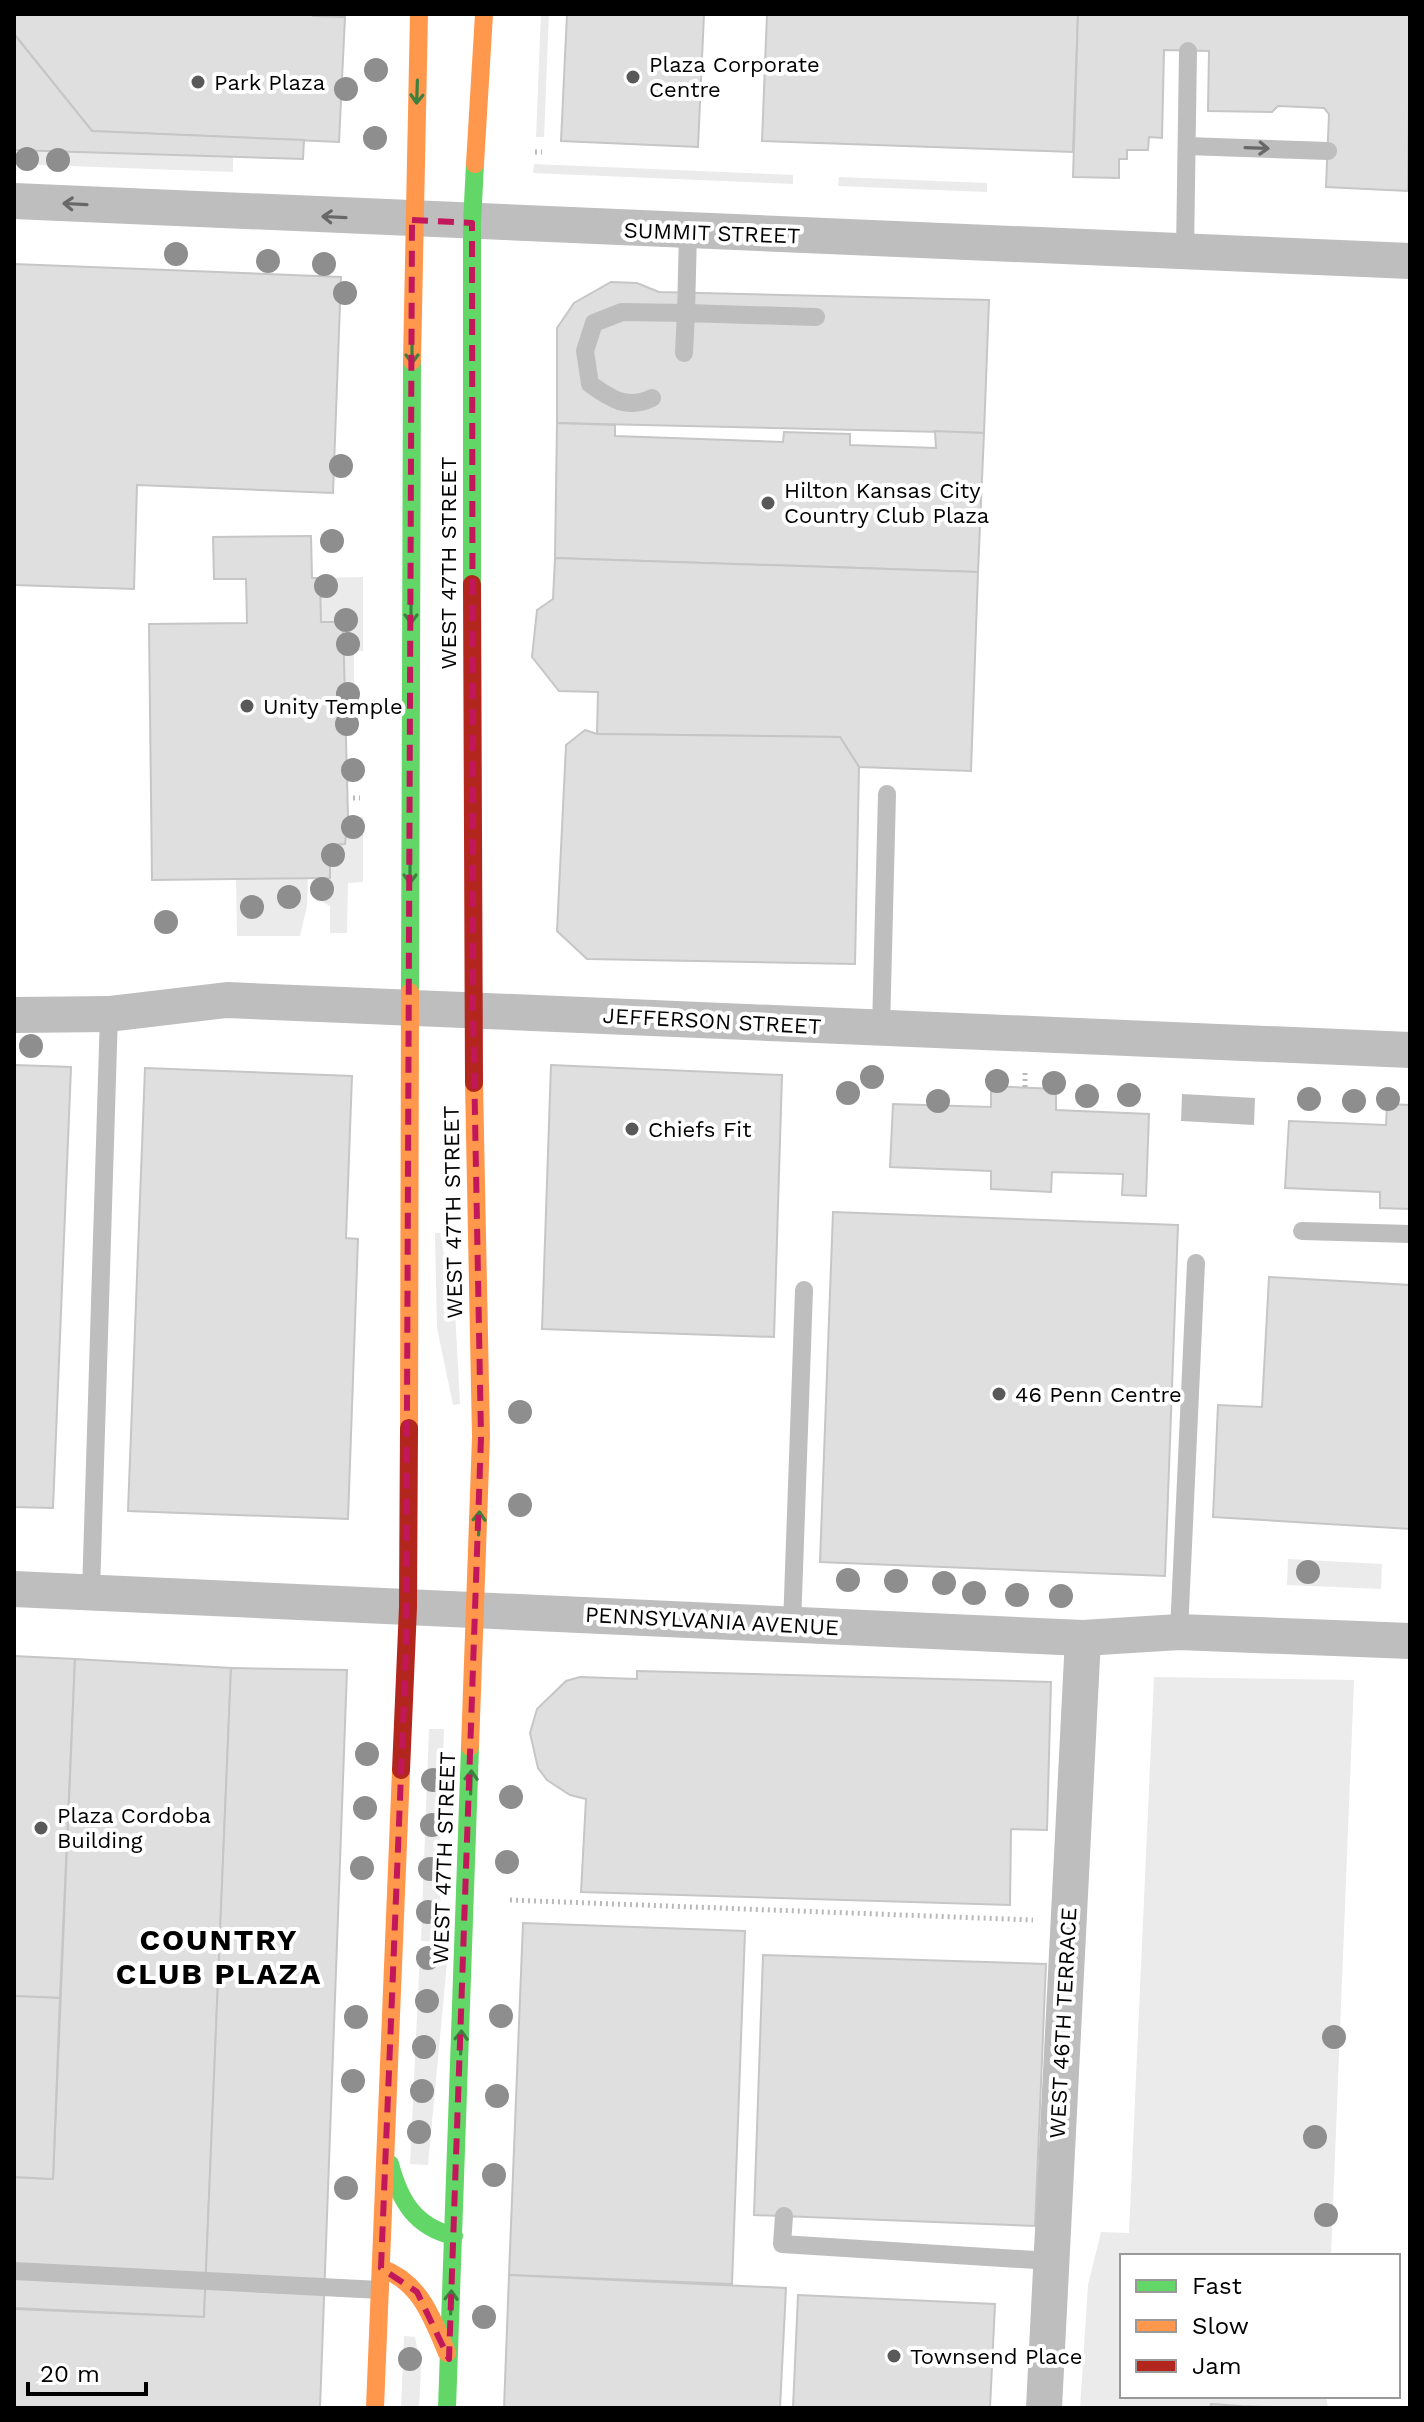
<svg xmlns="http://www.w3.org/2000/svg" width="1424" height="2422" font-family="'Work Sans',sans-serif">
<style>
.green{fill:#ebebeb}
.water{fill:#bebebe}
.building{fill:#dfdfdf;stroke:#c6c6c6;stroke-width:2}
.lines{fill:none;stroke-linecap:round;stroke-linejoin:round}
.path{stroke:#b9b9b9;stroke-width:5;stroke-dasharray:2 4;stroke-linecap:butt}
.lane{stroke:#bebebe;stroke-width:18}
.street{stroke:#bebebe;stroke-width:36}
.fast{stroke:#63d668;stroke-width:18}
.slow{stroke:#ff974d;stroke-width:18}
.jam{stroke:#b3261e;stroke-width:18}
.tree{fill:#8e8e8e}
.oneway{stroke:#3b803e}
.oneway2{stroke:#686868}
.marked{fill:none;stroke:#c2185b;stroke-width:6;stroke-dasharray:16 10;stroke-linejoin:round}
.poi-dot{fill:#595959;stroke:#fff;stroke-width:3}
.labels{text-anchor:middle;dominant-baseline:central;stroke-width:8;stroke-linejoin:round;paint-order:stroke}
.poi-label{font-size:22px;fill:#000;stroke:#fff;text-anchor:start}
.street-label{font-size:22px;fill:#000;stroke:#fff}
.district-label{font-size:30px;font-weight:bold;letter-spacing:2px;fill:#000;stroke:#fff}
</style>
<rect width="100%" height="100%" fill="#fff"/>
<g class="green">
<polygon points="541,14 549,14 544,137 536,137"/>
<polygon points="14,150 233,157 233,172 14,164"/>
<polygon points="534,164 793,175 793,184 533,173"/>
<polygon points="839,177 987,183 987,192 838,186"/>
<polygon points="363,577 363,651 354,651 354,703 344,703 343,622 321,622 320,578"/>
<polygon points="345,817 363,817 363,882 348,883 347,933 330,933 330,906 317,899 318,879 330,878 330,845 345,844"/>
<polygon points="236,879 308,879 307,906 300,936 237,936"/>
<polygon points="435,1233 440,1233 455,1311 460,1404 453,1405 437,1328"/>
<polygon points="1288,1559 1382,1564 1381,1589 1287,1585"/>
<polygon points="1154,1677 1354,1680 1331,2256 1122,2256 1122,2396 1326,2396 1328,2408 1211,2404 1210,2408 1080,2408 1088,2285 1101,2232 1129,2233"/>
<polygon points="429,1729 444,1729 438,1883 447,1942 421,1941"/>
<polygon points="420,1952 448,1952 428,2165 410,2164"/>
<polygon points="404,2336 415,2337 421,2369 419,2408 401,2408"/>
</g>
<polygon class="water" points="1182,1094 1255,1098 1254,1125 1181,1121"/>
<g class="building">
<polygon points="14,14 311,14 345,17 339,142 92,131 14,34"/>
<polygon points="311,14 345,14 345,17 313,16"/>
<polygon points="567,14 704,14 698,147 561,141"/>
<polygon points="767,14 1078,14 1073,152 762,141"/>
<polygon points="1078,14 1410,14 1408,191 1326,187 1329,114 1324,108 1278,106 1272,112 1208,111 1209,51 1164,50 1162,138 1149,137 1148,150 1127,150 1127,159 1119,159 1119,178 1073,177"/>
<polygon points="14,34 92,131 304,140 303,159 14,150"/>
<polygon points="14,264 341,277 333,493 137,485 134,589 14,585"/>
<polygon points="611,282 637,283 659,292 989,300 984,433 557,423 557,328 574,303"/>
<polygon points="557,423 615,425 615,436 783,442 784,432 850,434 850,445 936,448 935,431 984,433 978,572 555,558"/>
<polygon points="311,536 312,578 320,578 321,622 343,622 348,817 345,844 330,845 330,878 152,880 149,624 247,623 246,579 214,579 213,537"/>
<polygon points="555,558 978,572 971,771 859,767 840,737 597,734 598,692 559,691 532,657 537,610 553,599"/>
<polygon points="585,730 597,734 840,737 859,767 855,964 587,959 557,931 566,745"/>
<polygon points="14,1065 71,1067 53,1508 14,1507"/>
<polygon points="551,1065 782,1075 774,1337 542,1329"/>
<polygon points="145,1068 352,1076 346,1238 358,1239 348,1519 128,1511"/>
<polygon points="991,1086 1056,1089 1056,1110 1149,1114 1146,1196 1122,1195 1123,1174 1052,1172 1051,1192 991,1189 991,1171 890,1167 893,1104 991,1107"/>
<polygon points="1387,1104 1410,1105 1410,1209 1380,1208 1380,1192 1285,1188 1289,1121 1386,1125"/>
<polygon points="833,1212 1178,1225 1165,1576 820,1562"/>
<polygon points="1269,1277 1410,1285 1410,1529 1213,1517 1218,1405 1262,1407"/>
<polygon points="14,1656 75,1659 60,1998 14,1996"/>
<polygon points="75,1659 231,1668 204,2317 14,2308 14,2177 53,2179"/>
<polygon points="231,1668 347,1670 320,2408 14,2408 14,2309 204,2317"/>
<polygon points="637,1671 1051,1682 1047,1830 1011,1829 1010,1905 581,1892 586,1799 570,1795 547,1780 538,1768 530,1733 537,1709 566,1681 580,1677 637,1679"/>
<polygon points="523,1923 745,1931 732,2284 509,2275"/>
<polygon points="763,1955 1046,1964 1035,2226 754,2215"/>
<polygon points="14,1996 60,1998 53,2179 14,2177"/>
<polygon points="509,2275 786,2288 780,2408 504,2408"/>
<polygon points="798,2295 995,2304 990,2408 793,2408"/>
<polygon points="1211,2404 1241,2406 1306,2408 1210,2408"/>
</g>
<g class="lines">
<g class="path">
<polyline points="535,152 542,152"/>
<polyline points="353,798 360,798"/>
<polyline points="1025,1087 1025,1073"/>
<polyline points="510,1900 1033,1920"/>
</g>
<g class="lane">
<polyline points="1187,146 1328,151"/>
<polyline points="1185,252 1188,51"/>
<polyline points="684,353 686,313 816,317"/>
<path d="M652 398C627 410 611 399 590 384L585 351 594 323 622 312 686 313 688 232"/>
<polyline points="881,1029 887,794"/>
<polyline points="1302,1231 1410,1234"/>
<polyline points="91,1592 109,1014"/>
<polyline points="792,1625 804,1290"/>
<polyline points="1179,1632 1196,1263"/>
<polyline points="784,2216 782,2244 1051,2261"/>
<polyline points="14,2271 380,2290"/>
</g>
<g class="street">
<polyline points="14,201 1410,261"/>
<polyline points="14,1015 109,1014 227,1000 1410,1050"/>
<polyline points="14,1589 1083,1638 1179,1632 1410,1641"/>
<polyline points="1044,2408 1083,1638"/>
</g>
<g class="fast">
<polyline points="472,584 472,223 475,164"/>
<polyline points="410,992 412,361"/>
<path d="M390 2164C400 2201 415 2227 454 2236"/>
<polyline points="447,2408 470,1747"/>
</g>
<g class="slow">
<polyline points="475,164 484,14"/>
<polyline points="412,361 419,14"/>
<polyline points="409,1428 410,992"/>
<polyline points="470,1747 481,1437 474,1083"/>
<path d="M381 2268C420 2282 432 2317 447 2353"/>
<polyline points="375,2408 401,1770"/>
</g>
<g class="jam">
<polyline points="472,584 474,1083"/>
<polyline points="401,1770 408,1607 409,1428"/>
</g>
</g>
<g class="tree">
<circle cx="376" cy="70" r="12"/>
<circle cx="346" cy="89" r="12"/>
<circle cx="375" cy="138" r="12"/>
<circle cx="27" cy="159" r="12"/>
<circle cx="58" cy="160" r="12"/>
<circle cx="176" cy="254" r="12"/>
<circle cx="268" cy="261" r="12"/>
<circle cx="324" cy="264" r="12"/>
<circle cx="345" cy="293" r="12"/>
<circle cx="341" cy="466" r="12"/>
<circle cx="332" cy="541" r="12"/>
<circle cx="326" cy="586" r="12"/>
<circle cx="346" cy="620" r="12"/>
<circle cx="348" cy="644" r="12"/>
<circle cx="348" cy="694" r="12"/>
<circle cx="347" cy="724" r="12"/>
<circle cx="353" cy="770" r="12"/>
<circle cx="353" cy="827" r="12"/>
<circle cx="333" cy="855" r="12"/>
<circle cx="322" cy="889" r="12"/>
<circle cx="289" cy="897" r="12"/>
<circle cx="252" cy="907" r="12"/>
<circle cx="166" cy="922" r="12"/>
<circle cx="31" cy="1046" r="12"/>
<circle cx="872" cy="1077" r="12"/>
<circle cx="997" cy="1081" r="12"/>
<circle cx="1054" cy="1083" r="12"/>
<circle cx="848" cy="1093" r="12"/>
<circle cx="1129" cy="1095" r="12"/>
<circle cx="1087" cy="1096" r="12"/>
<circle cx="1309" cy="1099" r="12"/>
<circle cx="1388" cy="1099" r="12"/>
<circle cx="938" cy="1101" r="12"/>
<circle cx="1354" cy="1101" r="12"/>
<circle cx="520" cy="1412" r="12"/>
<circle cx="520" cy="1505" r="12"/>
<circle cx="1308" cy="1572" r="12"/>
<circle cx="848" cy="1580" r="12"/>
<circle cx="896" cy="1581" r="12"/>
<circle cx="944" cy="1583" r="12"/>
<circle cx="974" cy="1593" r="12"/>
<circle cx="1017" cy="1595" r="12"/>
<circle cx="1061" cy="1596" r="12"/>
<circle cx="367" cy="1754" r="12"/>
<circle cx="433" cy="1780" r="12"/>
<circle cx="511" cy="1797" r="12"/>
<circle cx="365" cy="1808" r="12"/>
<circle cx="432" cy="1825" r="12"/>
<circle cx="507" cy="1862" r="12"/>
<circle cx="362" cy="1868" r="12"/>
<circle cx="430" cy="1869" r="12"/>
<circle cx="428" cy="1912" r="12"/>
<circle cx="428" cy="1958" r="12"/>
<circle cx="427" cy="2001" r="12"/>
<circle cx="501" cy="2016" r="12"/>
<circle cx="356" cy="2017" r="12"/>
<circle cx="1334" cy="2037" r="12"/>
<circle cx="424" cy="2047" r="12"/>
<circle cx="353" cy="2081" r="12"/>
<circle cx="422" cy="2091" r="12"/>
<circle cx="497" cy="2096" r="12"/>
<circle cx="419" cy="2132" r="12"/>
<circle cx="1315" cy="2137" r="12"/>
<circle cx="494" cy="2175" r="12"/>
<circle cx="346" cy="2188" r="12"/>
<circle cx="1326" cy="2215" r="12"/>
<circle cx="484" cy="2317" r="12"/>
<circle cx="410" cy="2359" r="12"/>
</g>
<defs><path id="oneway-shaft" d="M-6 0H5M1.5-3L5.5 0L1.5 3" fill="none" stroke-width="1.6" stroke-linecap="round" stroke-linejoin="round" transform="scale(2)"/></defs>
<g class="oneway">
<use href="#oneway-shaft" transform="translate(417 92) rotate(92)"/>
<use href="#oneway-shaft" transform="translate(412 352) rotate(90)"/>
<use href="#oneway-shaft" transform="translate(411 612) rotate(90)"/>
<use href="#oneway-shaft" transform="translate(410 872) rotate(90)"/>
<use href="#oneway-shaft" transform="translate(479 1523) rotate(-88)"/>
<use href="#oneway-shaft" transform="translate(471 1782) rotate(-88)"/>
<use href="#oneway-shaft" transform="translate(461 2042) rotate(-88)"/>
<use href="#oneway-shaft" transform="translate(451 2302) rotate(-88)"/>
</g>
<g class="oneway2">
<use href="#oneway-shaft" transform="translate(1257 148) rotate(2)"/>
<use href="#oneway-shaft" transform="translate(75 204) rotate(-177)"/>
<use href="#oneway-shaft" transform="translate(334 217) rotate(-177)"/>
</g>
<path class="marked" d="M412 220 472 223 473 1009 481 1437 449 2359 417 2292 381 2268 406 1651Z"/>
<g class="poi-dot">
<circle cx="633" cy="77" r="8"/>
<circle cx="198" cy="82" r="8"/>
<circle cx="768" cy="503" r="8"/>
<circle cx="247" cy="706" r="8"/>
<circle cx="632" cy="1129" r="8"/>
<circle cx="999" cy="1394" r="8"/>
<circle cx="41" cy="1828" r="8"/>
<circle cx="894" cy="2356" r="8"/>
</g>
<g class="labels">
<g class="poi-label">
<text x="649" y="64">Plaza Corporate<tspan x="649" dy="25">Centre</tspan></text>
<text x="214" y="82">Park Plaza</text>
<text x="784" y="490">Hilton Kansas City<tspan x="784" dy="25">Country Club Plaza</tspan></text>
<text x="263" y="706">Unity Temple</text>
<text x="648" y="1129">Chiefs Fit</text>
<text x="1015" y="1394">46 Penn Centre</text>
<text x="57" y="1815">Plaza Cordoba<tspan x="57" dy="25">Building</tspan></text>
<text x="910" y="2356">Townsend Place</text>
</g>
<g class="street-label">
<text transform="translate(712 233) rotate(2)">SUMMIT STREET</text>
<text transform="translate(448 563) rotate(-90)">WEST 47TH STREET</text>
<text transform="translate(712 1021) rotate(3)">JEFFERSON STREET</text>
<text transform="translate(453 1212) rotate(-91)">WEST 47TH STREET</text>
<text transform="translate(712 1621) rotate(3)">PENNSYLVANIA AVENUE</text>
<text transform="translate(444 1858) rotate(-88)">WEST 47TH STREET</text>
<text transform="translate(1063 2023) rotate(-87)">WEST 46TH TERRACE</text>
</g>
<g class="district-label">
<text x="219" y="1939">COUNTRY<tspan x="219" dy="34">CLUB PLAZA</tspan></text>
</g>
</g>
<rect width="1424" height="2422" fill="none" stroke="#000000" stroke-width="32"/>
<rect x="1120" y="2254" width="280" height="144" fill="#ffffff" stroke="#999999" stroke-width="2"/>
<rect x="1136" y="2280" width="40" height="12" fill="#63d668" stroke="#999999" stroke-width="2"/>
<text x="1192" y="2294" font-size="24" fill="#000000">Fast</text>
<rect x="1136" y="2320" width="40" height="12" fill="#ff974d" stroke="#999999" stroke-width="2"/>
<text x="1192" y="2334" font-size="24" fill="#000000">Slow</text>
<rect x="1136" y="2360" width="40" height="12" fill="#b3261e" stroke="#999999" stroke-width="2"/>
<text x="1192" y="2374" font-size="24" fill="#000000">Jam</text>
<path d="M28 2382v12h118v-12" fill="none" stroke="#000000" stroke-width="4"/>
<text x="40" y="2382" font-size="24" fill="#000000" stroke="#ffffff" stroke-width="6" paint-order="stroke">20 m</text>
</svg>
